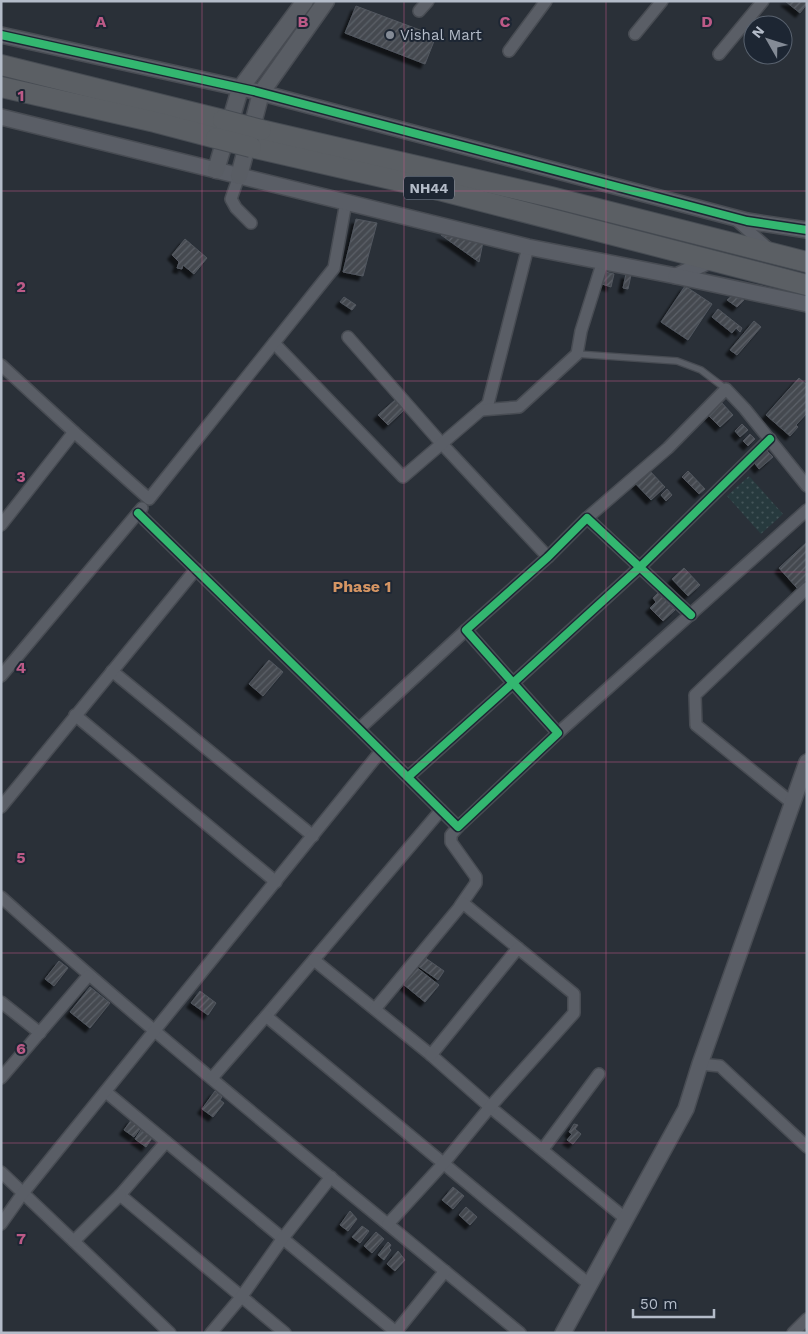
<svg xmlns="http://www.w3.org/2000/svg" width="808" height="1334" font-family="'Work Sans',sans-serif">
<style>
.park{fill:url(#park-dots)}
.building{fill:url(#building-hatch);stroke:#52575f;filter:url(#shadow)}
.lines{fill:none;stroke-linecap:round;stroke-linejoin:round}
.service-casing{stroke:#484c53;stroke-width:8}
.minor-casing{stroke:#484c53;stroke-width:14}
.tertiary-casing{stroke:#484c53;stroke-width:18}
.secondary-casing{stroke:#484c53;stroke-width:19}
.trunk-casing{stroke:#474c53;stroke-width:22}
.service{stroke:#5a5e66;stroke-width:5.5}
.minor{stroke:#5a5e66;stroke-width:11}
.tertiary{stroke:#5a5e66;stroke-width:15}
.secondary{stroke:#595d64;stroke-width:16}
.trunk{stroke:#5b5f64;stroke-width:20}
.trunk-bridge-casing{stroke:#474c53;stroke-width:22;stroke-linecap:butt}
.trunk-bridge{stroke:#5b5f64;stroke-width:20}
.cycleway-casing{stroke:#1d2633;stroke-width:11}
.cycleway{stroke:#33b770;stroke-width:8}
.grid{fill:none;stroke:#bc5a87;stroke-width:1;stroke-opacity:0.55}
.poi-dot{fill:#848b96;stroke:#1d2633;stroke-width:2}
.labels{text-anchor:middle;dominant-baseline:central;stroke-width:4;stroke-linejoin:round;paint-order:stroke}
.shield{fill:#1d2633;stroke:#878f9c;stroke-width:1}
.shield-label{font-size:14px;font-weight:bold;fill:#b4bcc9}
.poi-label{font-size:15px;fill:#b4bcc9;stroke:#1d2633;text-anchor:start}
.neighbourhood-label{font-size:16px;font-weight:bold;fill:#d59563;stroke:#1d2633}
.grid-label{font-size:16px;text-anchor:middle;font-weight:bold;fill:#bc5a87;stroke:#1d2633;stroke-width:4;stroke-linejoin:round;paint-order:stroke}
</style>
<defs>
<pattern id="park-dots" width="8" height="8" patternUnits="userSpaceOnUse" patternTransform="scale(1.25)"><rect width="8" height="8" fill="#273a3e"/><path d="M2 2h.1M6 6h.1" fill="none" stroke="#445559" stroke-width="1.8" stroke-linecap="round"/></pattern>
<pattern id="building-hatch" width="6" height="6" patternUnits="userSpaceOnUse" patternTransform="scale(1.25)"><rect width="6" height="6" fill="#444950"/><path d="M-1 1l2-2M0 6l6-6M5 7l2-2" fill="none" stroke="#5d6168"/></pattern>
<filter id="shadow"><feDropShadow dx="-4.5" dy="4.5" stdDeviation="1" flood-color="#0009"/></filter>
</defs>
<rect width="100%" height="100%" fill="#2a3038"/>
<polygon class="park" points="749,476 783,514 761,534 727,496"/>
<g class="building">
<polygon points="785,1 807,1 807,4 800,13"/>
<polygon points="356,6 436,36 425,64 345,33"/>
<polygon points="356,219 377,223 363,276 343,272"/>
<polygon points="441,235 483,242 479,262"/>
<polygon points="185,239 207,258 194,274 183,265 182,269 177,268 179,262 172,255"/>
<polygon points="605,272 614,274 611,287 602,284"/>
<polygon points="626,274 631,275 628,289 623,288"/>
<polygon points="685,286 712,304 688,340 661,322"/>
<polygon points="733,295 738,299 740,298 744,300 737,307 727,300"/>
<polygon points="344,297 356,305 352,310 340,302"/>
<polygon points="718,309 742,328 740,332 736,328 732,333 712,317"/>
<polygon points="754,321 761,327 737,355 730,350"/>
<polygon points="799,378 807,385 807,413 796,425 798,427 790,436 766,415"/>
<polygon points="395,400 405,409 388,425 378,415"/>
<polygon points="721,402 733,415 720,427 708,415"/>
<polygon points="742,424 748,430 740,437 735,431"/>
<polygon points="750,434 755,439 748,446 743,441"/>
<polygon points="766,450 773,457 759,469 753,461"/>
<polygon points="648,469 665,487 651,500 634,482"/>
<polygon points="688,471 705,489 699,494 682,477"/>
<polygon points="667,489 672,495 666,501 661,495"/>
<polygon points="807,542 807,579 797,588 779,568"/>
<polygon points="684,568 700,585 688,596 672,579"/>
<polygon points="658,593 675,610 663,621 650,608 656,602 653,598"/>
<polygon points="269,660 283,672 263,696 249,684"/>
<polygon points="424,957 444,971 438,980 418,966"/>
<polygon points="59,961 68,968 54,986 45,979"/>
<polygon points="416,967 439,985 425,1002 403,984"/>
<polygon points="90,987 110,1003 90,1028 70,1012"/>
<polygon points="200,991 216,1003 208,1015 191,1003"/>
<polygon points="215,1091 222,1097 220,1100 224,1103 213,1117 202,1109"/>
<polygon points="132,1119 142,1126 134,1137 124,1130"/>
<polygon points="574,1124 578,1125 575,1129 581,1134 573,1144 567,1140 572,1134 569,1132"/>
<polygon points="143,1127 154,1135 146,1147 135,1139"/>
<polygon points="453,1187 464,1196 453,1209 442,1200"/>
<polygon points="466,1207 477,1217 470,1225 459,1215"/>
<polygon points="350,1211 357,1219 348,1231 340,1225"/>
<polygon points="362,1226 369,1231 360,1243 352,1237"/>
<polygon points="376,1232 384,1239 372,1253 364,1246"/>
<polygon points="388,1242 391,1245 389,1248 391,1250 384,1260 378,1255"/>
<polygon points="398,1251 405,1260 395,1271 387,1264"/>
</g>
<g class="lines">
<defs>
<polyline id="service" points="577,354 677,361 701,370 726,389"/>
<g id="minor">
<polyline points="419,11 428,1"/>
<polyline points="635,34 662,1"/>
<polyline points="509,51 546,1"/>
<polyline points="719,54 763,1"/>
<polyline points="239,176 231,199 236,208 251,223"/>
<polyline points="734,218 769,249"/>
<polyline points="348,337 442,444 548,557"/>
<polyline points="274,343 403,477 488,404 528,247"/>
<polyline points="1,365 74,432"/>
<polyline points="481,410 519,407 577,354 581,331 603,261"/>
<polyline points="138,513 359,729 458,827 558,733 513,683 408,777"/>
<polyline points="587,518 668,448 726,389 745,409 807,486"/>
<polyline points="1,525 74,432 149,499 334,268 346,202"/>
<polyline points="691,615 587,518 548,557 466,630 513,683 640,567 770,439"/>
<polyline points="112,671 313,836"/>
<polyline points="1,676 142,508"/>
<polyline points="75,715 276,882"/>
<polyline points="359,729 466,630"/>
<polyline points="558,733 807,510"/>
<polyline points="792,803 696,725 695,695 807,588"/>
<polyline points="1,807 196,569"/>
<polyline points="441,810 266,1016 590,1285"/>
<polyline points="458,827 451,835 451,842 476,877 476,883 460,906"/>
<path d="M1 897C169 1048 346 1189 520 1333"/>
<polyline points="314,960 431,1055 490,1107 626,1219"/>
<polyline points="1,1002 40,1033"/>
<polyline points="375,1009 463,903 574,994 574,1013 490,1107 443,1164 388,1224"/>
<polyline points="431,1055 518,948"/>
<polyline points="700,1064 720,1066 807,1147"/>
<polyline points="1,1078 88,976"/>
<polyline points="212,1078 266,1016"/>
<polyline points="106,1092 397,1333"/>
<polyline points="166,1142 120,1195 285,1333"/>
<polyline points="543,1149 599,1074"/>
<polyline points="1,1172 170,1333"/>
<polyline points="1,1224 23,1193 381,751"/>
<polyline points="74,1241 120,1195"/>
<polyline points="211,1333 242,1296 283,1238 331,1177"/>
<polyline points="395,1333 445,1271"/>
<polyline points="793,1333 807,1319"/>
</g>
<g id="tertiary">
<polyline points="1,35 254,91 747,221 807,230"/>
<polyline points="1,117 528,247 676,276 712,260"/>
<polyline points="676,276 807,304"/>
<polyline points="563,1333 686,1109 700,1064 807,762"/>
</g>
<g id="secondary">
<polyline points="216,170 240,89 305,1"/>
<polyline points="239,176 261,93 326,1"/>
</g>
<g id="trunk">
<polyline points="1,65 223,120"/>
<polyline points="1,87 155,122 216,138"/>
<polyline points="261,130 551,197 807,262"/>
<polyline points="251,147 443,191 807,285"/>
</g>
</defs>
<use href="#service" class="service-casing"/>
<use href="#minor" class="minor-casing"/>
<use href="#tertiary" class="tertiary-casing"/>
<use href="#secondary" class="secondary-casing"/>
<use href="#trunk" class="trunk-casing"/>
<use href="#service" class="service"/>
<use href="#minor" class="minor"/>
<use href="#tertiary" class="tertiary"/>
<use href="#secondary" class="secondary"/>
<use href="#trunk" class="trunk"/>
<defs>
<g id="trunk-bridge">
<polyline points="223,120 261,130"/>
<polyline points="216,138 251,147"/>
</g>
</defs>
<use href="#trunk-bridge" class="trunk-bridge-casing"/>
<use href="#trunk-bridge" class="trunk-bridge"/>
<defs>
<g id="cycleway">
<polyline points="1,35 254,91 747,221 807,230"/>
<polyline points="138,513 359,729 458,827 558,733 513,683 408,777"/>
<polyline points="691,615 587,518 548,557 466,630 513,683 640,567 770,439"/>
</g>
</defs>
<use href="#cycleway" class="cycleway-casing"/>
<use href="#cycleway" class="cycleway"/>
</g>
<path class="grid" d="M202 1V1333M404 1V1333M606 1V1333M1 191H807M1 381H807M1 572H807M1 762H807M1 953H807M1 1143H807"/>
<circle class="poi-dot" cx="390" cy="35" r="5"/>
<g class="labels">
<rect class="shield" x="404" y="176.5" width="50" height="23" rx="4"/>
<g class="shield-label">
<text x="429" y="188">NH44</text>
</g>
<g class="poi-label">
<text x="400" y="35">Vishal Mart</text>
</g>
<g class="neighbourhood-label">
<text x="362" y="586">Phase 1</text>
</g>
</g>
<g class="grid-label">
<text x="101" y="27">A</text>
<text x="303" y="27">B</text>
<text x="505" y="27">C</text>
<text x="707" y="27">D</text>
<text x="21" y="101">1</text>
<text x="21" y="292">2</text>
<text x="21" y="482">3</text>
<text x="21" y="673">4</text>
<text x="21" y="863">5</text>
<text x="21" y="1054">6</text>
<text x="21" y="1244">7</text>
</g>
<rect width="808" height="1334" fill="none" stroke="#b4bcc9" stroke-width="5"/>
<g transform="translate(768 40) rotate(309)"><circle r="24" fill="#1d2633" stroke="#59626f"/>
<path d="M0-4L9 19L0 12L-9 19Z" fill="#848b96"/>
<text y="-8" font-size="14" font-weight="bold" text-anchor="middle" fill="#b4bcc9">N</text>
</g>
<path d="M633 1309v8h81v-8" fill="none" stroke="#b4bcc9" stroke-width="2.5"/>
<text x="640" y="1309" font-size="15" fill="#b4bcc9" stroke="#1d2633" stroke-width="4" paint-order="stroke">50 m</text>
</svg>
